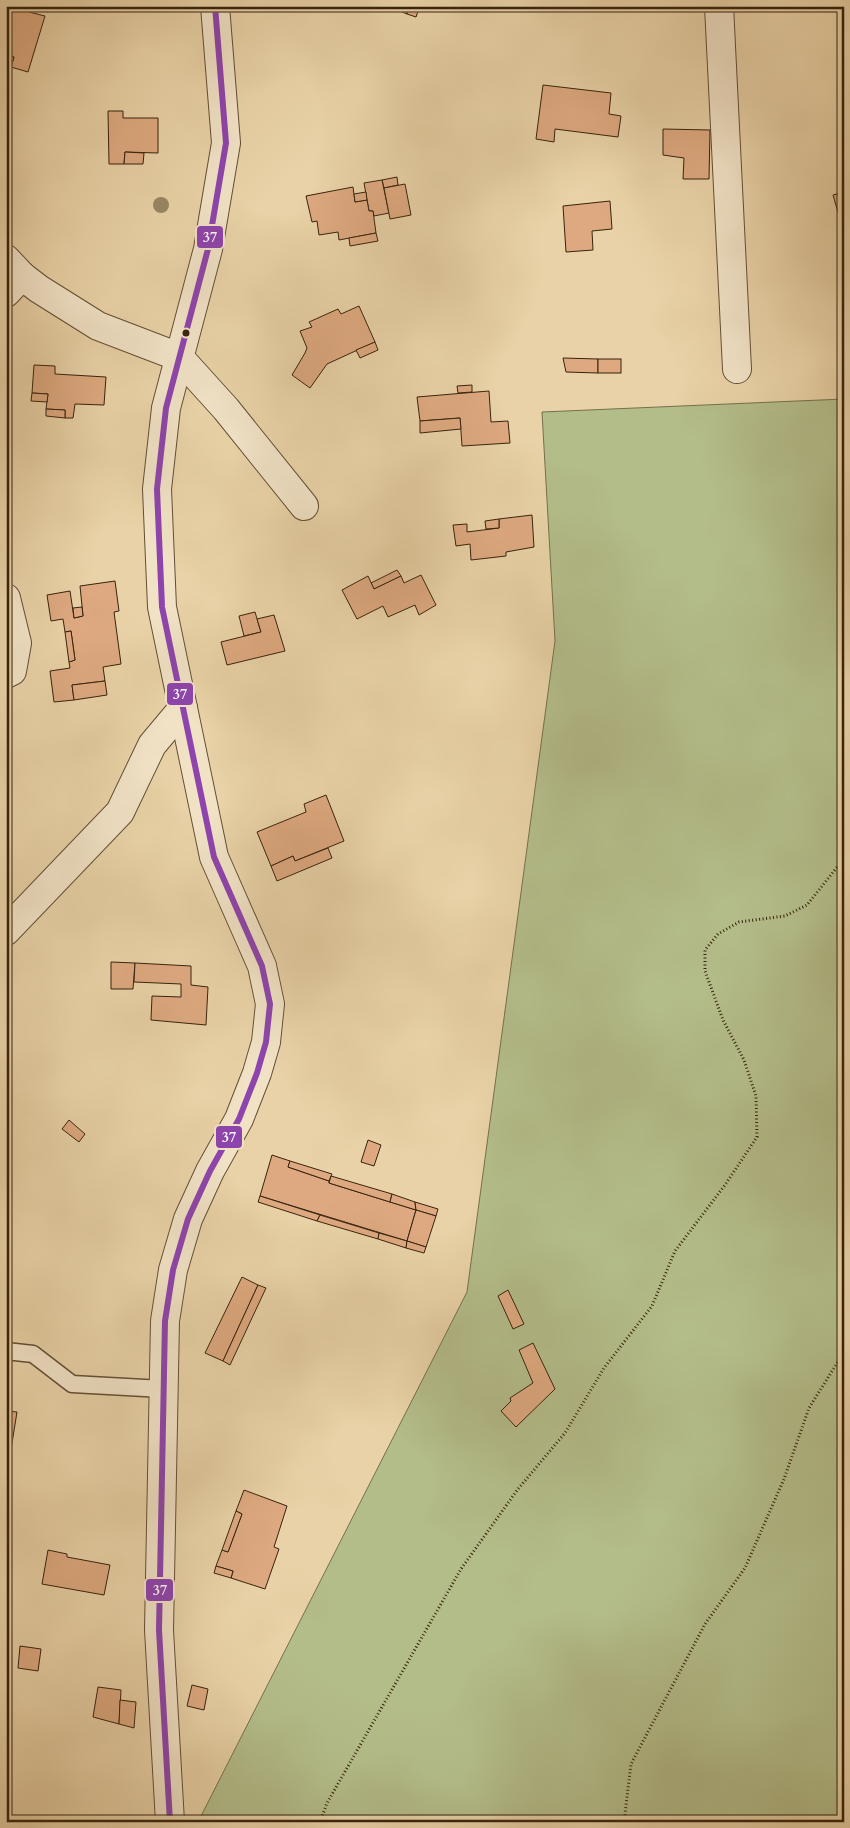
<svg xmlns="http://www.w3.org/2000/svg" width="850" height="1828" font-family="Cardo,serif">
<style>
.green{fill:#b3bd8a;stroke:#75704c}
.building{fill:#dea980;stroke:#37230e}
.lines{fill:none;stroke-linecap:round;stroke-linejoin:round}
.service-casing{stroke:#644f34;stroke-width:19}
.minor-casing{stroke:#644f34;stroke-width:30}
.path{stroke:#37230e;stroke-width:3;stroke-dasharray:1 2.5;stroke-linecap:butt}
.service{stroke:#f1e2c6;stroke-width:16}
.minor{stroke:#f1e2c6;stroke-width:28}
.bus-1-casing{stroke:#f1e2c6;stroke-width:10}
.bus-1{stroke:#8e44ad;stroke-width:6}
.tree{fill:#988764}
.bus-dot{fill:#37230e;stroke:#f1e2c6;stroke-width:2}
.line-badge{stroke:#f1e2c6;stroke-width:2}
.badge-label{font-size:14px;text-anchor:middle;font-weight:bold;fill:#fff}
</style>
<rect width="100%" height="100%" fill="#e9d2a7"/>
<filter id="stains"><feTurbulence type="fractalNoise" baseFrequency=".004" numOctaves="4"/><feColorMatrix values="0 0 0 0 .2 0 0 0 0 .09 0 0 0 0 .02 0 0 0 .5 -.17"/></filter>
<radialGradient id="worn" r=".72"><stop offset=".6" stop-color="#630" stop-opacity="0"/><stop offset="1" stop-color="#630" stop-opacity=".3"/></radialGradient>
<polygon class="green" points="844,399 844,1822 198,1822 467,1292 555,641 542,412"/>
<g class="building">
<polygon points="6,6 30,9 29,12 45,16 28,72 11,67 14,57 6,54"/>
<polygon points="387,6 409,6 407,14"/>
<polygon points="409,6 420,6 416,17 407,14"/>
<polygon points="6,54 14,57 11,67 6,66"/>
<polygon points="543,85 611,93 609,114 621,116 618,137 555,129 554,142 536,139"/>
<polygon points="108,111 123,111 123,118 158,118 158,153 125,152 124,164 109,164"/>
<polygon points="663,129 710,130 709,179 683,179 684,158 663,155"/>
<polygon points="125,152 144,153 143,164 124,164"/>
<polygon points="397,177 398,185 384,188 382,180"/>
<polygon points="382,180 389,213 374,216 373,211 369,211 364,183"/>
<polygon points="405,184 411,215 390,219 384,188"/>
<polygon points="353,187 355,202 367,200 369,211 373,211 376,233 339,240 338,232 319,235 317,221 312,222 306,196"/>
<polygon points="366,192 367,200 355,202 354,194"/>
<polygon points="844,192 844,233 833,195"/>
<polygon points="610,201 612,229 592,231 593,250 566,252 563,206"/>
<polygon points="376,233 378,241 350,246 349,238"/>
<polygon points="359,306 375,342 327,364 310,388 292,375 305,353 307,348 300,331 312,327 309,322 338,309 341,314"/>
<polygon points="375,342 378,350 360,358 356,350"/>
<polygon points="563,358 598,359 598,373 566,372"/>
<rect x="598" y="359" width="23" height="14"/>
<polygon points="34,365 55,366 55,374 106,377 104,405 75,404 73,418 65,418 65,410 46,409 48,394 32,393"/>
<polygon points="472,385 472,392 458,393 457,386"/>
<polygon points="489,391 491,422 508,421 510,443 462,446 460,418 420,421 417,397"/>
<polygon points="32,393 48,394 47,402 31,401"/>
<polygon points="46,409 65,410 65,418 46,416"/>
<polygon points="460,418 461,429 420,433 420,421"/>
<polygon points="532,515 534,547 506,552 506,556 471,560 470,544 456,546 453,525 467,524 467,532 499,528 499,519"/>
<polygon points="499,519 499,528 486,529 485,521"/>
<polygon points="397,570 401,576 374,589 371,583"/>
<polygon points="421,575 436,605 419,615 415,605 388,617 383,606 357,619 342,590 368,576 374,589 401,576 404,583"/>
<polygon points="115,581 119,611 114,612 121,664 103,667 105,681 72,685 74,700 54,702 50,671 70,668 69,662 75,660 71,631 65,632 63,619 51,621 47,595 70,591 74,618 83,616 80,586"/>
<polygon points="82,607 83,616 74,618 73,608"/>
<polygon points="255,612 261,632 244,636 239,616"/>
<polygon points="274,615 285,651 227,665 221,642 261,632 257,619"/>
<polygon points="71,631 75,660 69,662 65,632"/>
<polygon points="105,681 107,695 74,700 72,685"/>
<polygon points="326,795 344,841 295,861 293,856 271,866 257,832 306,812 304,804"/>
<polygon points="328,848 332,858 277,881 271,866 293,856 295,861"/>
<polygon points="111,962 135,963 133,989 111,989"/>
<polygon points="135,963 191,966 191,985 208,987 206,1025 151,1020 152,996 181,997 181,984 134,982"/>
<polygon points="69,1120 85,1134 79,1142 62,1129"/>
<polygon points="368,1140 381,1145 374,1166 361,1162"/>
<polygon points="272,1155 290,1161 288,1167 329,1181 329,1183 416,1210 407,1241 260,1196"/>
<polygon points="290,1161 332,1174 329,1181 288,1167"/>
<polygon points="331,1176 392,1194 390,1202 329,1183"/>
<polygon points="392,1194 415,1202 416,1210 390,1202"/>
<polygon points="260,1196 320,1215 317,1221 258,1202"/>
<polygon points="415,1202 438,1209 436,1216 416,1210"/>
<polygon points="416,1210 436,1216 426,1247 407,1241"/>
<polygon points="320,1215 379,1233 378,1239 317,1221"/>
<polygon points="379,1233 407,1241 406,1248 378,1239"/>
<polygon points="407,1241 426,1247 424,1253 406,1248"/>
<polygon points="242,1277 258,1285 223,1361 205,1353"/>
<polygon points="258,1285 266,1288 230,1365 223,1361"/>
<polygon points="508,1290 524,1324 513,1329 498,1296"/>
<polygon points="533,1343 555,1389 516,1427 501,1411 511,1401 510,1398 533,1383 519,1350"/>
<polygon points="7,1411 17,1412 12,1443 6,1442"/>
<polygon points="6,1442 12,1443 9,1461 6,1461"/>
<polygon points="244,1490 287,1506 274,1547 279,1549 265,1589 231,1578 233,1571 216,1566 222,1550 228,1552 242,1514 236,1511"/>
<polygon points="236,1511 242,1514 228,1552 222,1550"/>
<polygon points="48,1550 67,1554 67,1557 110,1565 104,1595 42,1584"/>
<polygon points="216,1566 233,1571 231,1578 214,1573"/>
<polygon points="20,1646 41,1649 38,1671 18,1668"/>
<polygon points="192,1685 208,1689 204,1710 187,1706"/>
<polygon points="98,1687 121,1690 119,1724 93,1717"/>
<polygon points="120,1700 136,1702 134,1728 119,1724"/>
</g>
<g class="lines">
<defs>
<polyline id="service" points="6,1351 33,1354 72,1384 163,1389"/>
<g id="minor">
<polyline points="719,6 737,369"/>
<polyline points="6,259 22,276 39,289 98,326 179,357 226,409 304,506"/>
<polyline points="6,293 22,276"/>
<polyline points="6,598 17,643 12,671 6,674"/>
<polyline points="6,931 120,812 152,745 183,708"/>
<polyline points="170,1822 159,1630 165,1321 173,1270 188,1219 210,1171 239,1119 257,1073 266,1042 270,1004 262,966 214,857 162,607 157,489 166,408 208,249 226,143 215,6"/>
</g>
</defs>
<use href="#service" class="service-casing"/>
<use href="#minor" class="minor-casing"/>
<g class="path">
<polyline points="320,1822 327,1803 461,1569 518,1489 565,1433 604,1368 652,1306 675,1251 725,1185 757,1137 756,1096 744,1060 723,1020 705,971 705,950 718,934 739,922 785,916 807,905 838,866 844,863"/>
<polyline points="624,1822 631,1764 705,1624 745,1568 784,1479 809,1408 844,1352"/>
</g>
<use href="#service" class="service"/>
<use href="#minor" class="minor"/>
<defs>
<polyline id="bus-1" points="170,1822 159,1630 165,1321 173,1270 188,1219 210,1171 239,1119 257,1073 266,1042 270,1004 262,966 214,857 162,607 157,489 166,408 208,249 226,143 215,6"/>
</defs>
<use href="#bus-1" class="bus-1-casing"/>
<use href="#bus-1" class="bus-1"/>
</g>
<circle class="tree" cx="161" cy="205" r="8"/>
<circle class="bus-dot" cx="186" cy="333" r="4.5"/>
<g class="line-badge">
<rect x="196" y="225" width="28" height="24" rx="5" fill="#8e44ad"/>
<rect x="166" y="682" width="28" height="24" rx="5" fill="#8e44ad"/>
<rect x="215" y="1125" width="28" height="24" rx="5" fill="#8e44ad"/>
<rect x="145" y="1578" width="29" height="24" rx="5" fill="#8e44ad"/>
</g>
<g class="badge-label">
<text x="210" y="242">37</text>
<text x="180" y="699">37</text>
<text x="229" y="1142">37</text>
<text x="160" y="1595">37</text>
</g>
<rect width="850" height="1828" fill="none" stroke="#e9d2a7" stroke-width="25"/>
<rect x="8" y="8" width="835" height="1813" fill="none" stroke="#37230e" stroke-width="2.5"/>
<rect x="12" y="12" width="825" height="1803" fill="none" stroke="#37230e"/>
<rect width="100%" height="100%" filter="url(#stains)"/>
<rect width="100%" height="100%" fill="url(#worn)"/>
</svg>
